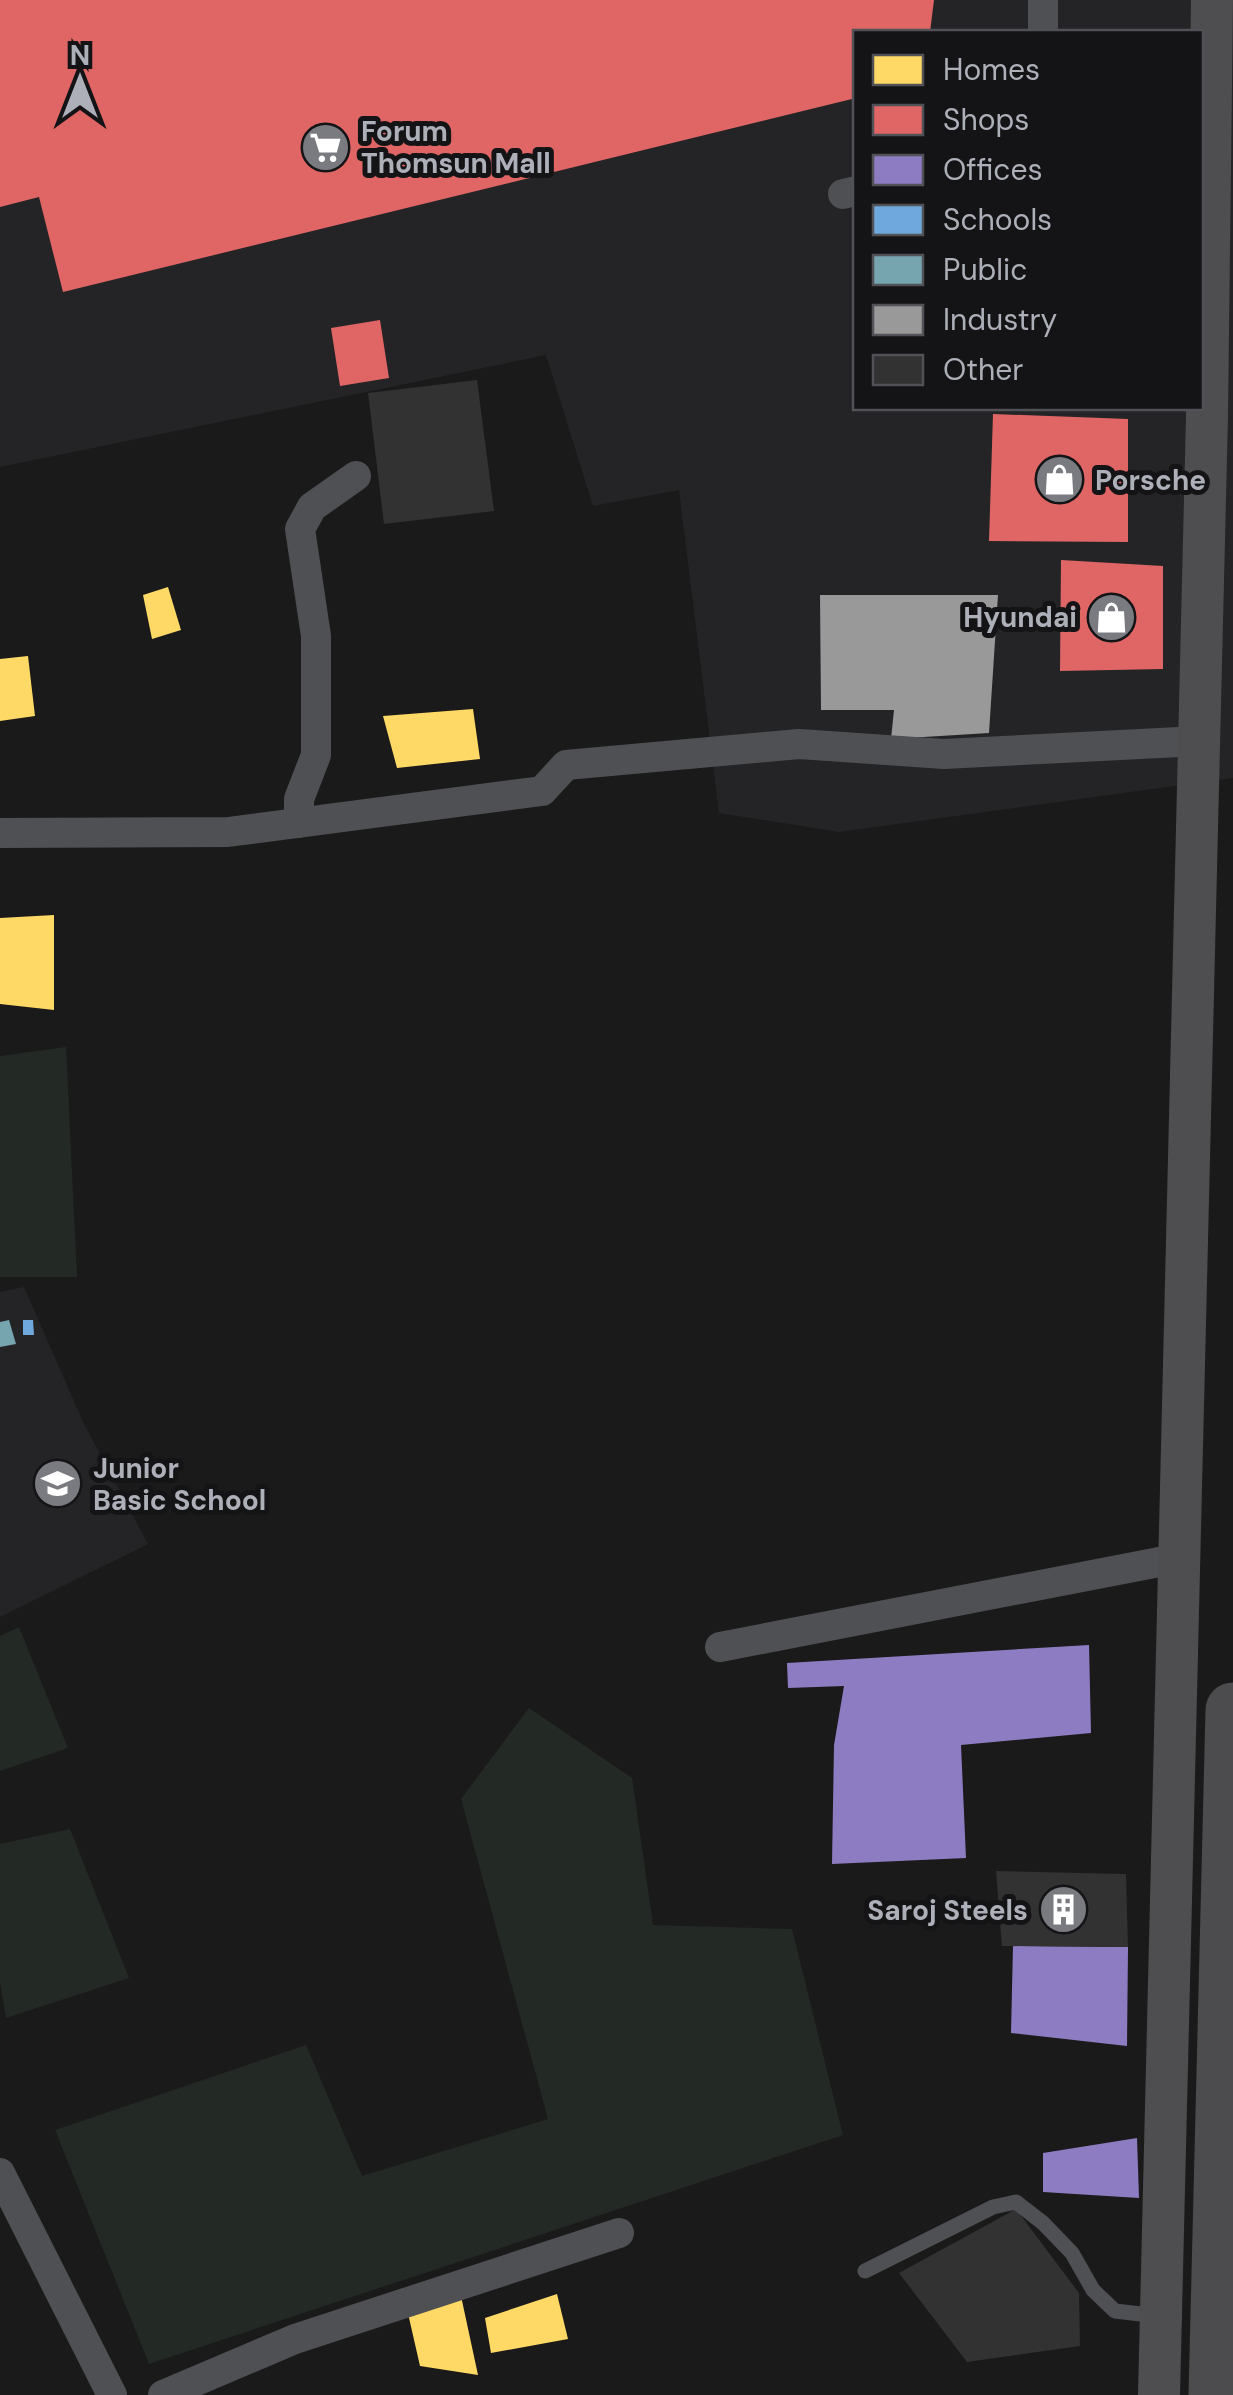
<svg xmlns="http://www.w3.org/2000/svg" width="1233" height="2395" font-family="'DM Sans',sans-serif">
<style>
.built{fill:#242426;fill-rule:evenodd}
.green{fill:#232924}
.homes{fill:#ffd966}
.shops{fill:#e06666}
.offices{fill:#8e7cc3}
.schools{fill:#6fa8dc}
.public{fill:#76a5af}
.industry{fill:#999}
.building{fill:#323233}
.lines{fill:none;stroke-linecap:round;stroke-linejoin:round}
.lane{stroke:#4f5053;stroke-width:15}
.street{stroke:#4f5053;stroke-width:30}
.secondary{stroke:#4e4e50;stroke-width:42}
.highway{stroke:#4c4c4f;stroke-width:55}
.labels{text-anchor:middle;dominant-baseline:central;stroke-width:10;stroke-linejoin:round;paint-order:stroke}
.poi-label{font-size:28px;font-weight:bold;fill:#adafb9;stroke:#141416;text-anchor:start}
</style>
<rect width="100%" height="100%" fill="#1a1a1a"/>
<g class="built">
<path d="M0 0H1233V778L839 832 719 813 679 490 593 506 546 355 0 467ZM856 32H1200V408H856Z"/>
<polygon points="24,1287 84,1424 148,1544 0,1617 0,1292"/>
</g>
<g class="green">
<polygon points="66,1047 77,1277 0,1277 0,1056"/>
<polygon points="19,1627 68,1748 0,1771 0,1636"/>
<polygon points="529,1708 632,1778 653,1925 792,1929 843,2135 149,2364 55,2130 306,2045 362,2176 548,2119 461,1799"/>
<polygon points="70,1829 129,1978 6,2018 0,1982 0,1844"/>
</g>
<g class="homes">
<polygon points="168,587 181,630 152,639 143,595"/>
<polygon points="28,656 35,716 0,721 0,659"/>
<polygon points="473,709 480,759 397,768 383,716"/>
<polygon points="54,915 54,1010 0,1004 0,918"/>
<polygon points="557,2294 568,2339 491,2353 485,2318"/>
<polygon points="461,2296 478,2375 420,2366 407,2309"/>
</g>
<g class="shops">
<polygon points="0,0 934,0 930,32 856,32 856,98 63,292 39,197 0,207"/>
<polygon points="380,320 389,378 340,386 331,328"/>
<polygon points="993,414 1128,419 1128,542 989,541"/>
<polygon points="1061,560 1163,566 1163,669 1060,671"/>
</g>
<g class="offices">
<polygon points="1089,1645 1091,1733 961,1745 966,1858 832,1864 834,1745 844,1686 788,1688 787,1663"/>
<polygon points="1013,1946 1128,1947 1127,2046 1011,2033"/>
<polygon points="1137,2138 1139,2198 1043,2192 1043,2153"/>
</g>
<polygon class="schools" points="23,1320 33,1320 34,1335 23,1335"/>
<polygon class="public" points="9,1320 16,1344 0,1347 0,1322"/>
<polygon class="industry" points="820,595 998,595 989,733 891,739 894,710 821,710"/>
<g class="building">
<polygon points="477,380 494,511 384,524 368,393"/>
<polygon points="996,1871 1126,1874 1128,1947 1002,1946"/>
<polygon points="1016,2209 1079,2293 1080,2346 967,2362 899,2273"/>
</g>
<g class="lines">
<polyline class="lane" points="865,2271 993,2207 1016,2202 1043,2223 1072,2253 1093,2290 1115,2311 1158,2316"/>
<g class="street">
<polyline points="1043,0 1043,32"/>
<polyline points="843,194 856,191"/>
<polyline points="299,823 299,799 316,755 316,636 300,529 312,507 356,476"/>
<polyline points="0,833 228,832 542,791 566,765 799,744 944,754 1199,741"/>
<polyline points="720,1647 1180,1558"/>
<polyline points="0,2173 112,2395"/>
<polyline points="163,2395 295,2339 619,2233"/>
</g>
<polyline class="secondary" points="1159,2395 1207,416 1212,0"/>
<polyline class="highway" points="1216,2395 1233,1710"/>
</g>
<defs>
<symbol id="supermarket-disc" viewBox="-11 -11 22 22"><circle r="9.5" fill="#7a7b81" stroke="#141416"/><path d="M-6-5.5h2.5l.6 2H6L4.5 2H-2.5L-4.4-4H-6ZM-1.5 3.2a1.3 1.3 0 1 0 .1 0ZM3 3.2a1.3 1.3 0 1 0 .1 0Z" fill="#fff"/></symbol>
<symbol id="shop-disc" viewBox="-11 -11 22 22"><circle r="9.5" fill="#7a7b81" stroke="#141416"/><path d="M-5-2.5h2.3a2.7 3.5 0 0 1 5.4 0H5L5.5 6h-11ZM-1.5-2.5h3a1.5 2.3 0 0 0-3 0Z" fill="#fff"/></symbol>
<symbol id="school-disc" viewBox="-11 -11 22 22"><circle r="9.5" fill="#7a7b81" stroke="#141416"/><path d="M0-5L7-2L0 1L-7-2ZM-4 1L0 2.5L4 1V4Q0 6-4 4Z" fill="#fff"/></symbol>
<symbol id="building-disc" viewBox="-11 -11 22 22"><circle r="9.5" fill="#7a7b81" stroke="#141416"/><path d="M-4-6H4V6H1V3H-1V6H-4ZM-2.5-4.3h1.7v1.8h-1.7ZM.8-4.3h1.7v1.8H.8ZM-2.5-1h1.7V.8h-1.7ZM.8-1h1.7V.8H.8Z" fill="#fff"/></symbol>
</defs>
<g fill-rule="evenodd">
<use href="#supermarket-disc" x="298" y="120" width="55" height="55"/>
<use href="#shop-disc" x="1032" y="452" width="55" height="55"/>
<use href="#shop-disc" x="1084" y="590" width="55" height="55"/>
<use href="#school-disc" x="30" y="1456" width="55" height="55"/>
<use href="#building-disc" x="1036" y="1882" width="55" height="55"/>
</g>
<g class="labels">
<g class="poi-label">
<text x="361" y="131">Forum<tspan x="361" dy="32">Thomsun Mall</tspan></text>
<text x="1095" y="480">Porsche</text>
<text x="1077" y="617" text-anchor="end">Hyundai</text>
<text x="93" y="1468">Junior<tspan x="93" dy="32">Basic School</tspan></text>
<text x="1028" y="1910" text-anchor="end">Saroj Steels</text>
</g>
</g>
<rect x="853" y="30" width="350" height="380" fill="#141416" stroke="#515257" stroke-width="2.5"/>
<rect x="873" y="55" width="50" height="30" fill="#ffd966" stroke="#515257" stroke-width="2.5"/>
<text x="943" y="80" font-size="30" fill="#adafb9">Homes</text>
<rect x="873" y="105" width="50" height="30" fill="#e06666" stroke="#515257" stroke-width="2.5"/>
<text x="943" y="130" font-size="30" fill="#adafb9">Shops</text>
<rect x="873" y="155" width="50" height="30" fill="#8e7cc3" stroke="#515257" stroke-width="2.5"/>
<text x="943" y="180" font-size="30" fill="#adafb9">Offices</text>
<rect x="873" y="205" width="50" height="30" fill="#6fa8dc" stroke="#515257" stroke-width="2.5"/>
<text x="943" y="230" font-size="30" fill="#adafb9">Schools</text>
<rect x="873" y="255" width="50" height="30" fill="#76a5af" stroke="#515257" stroke-width="2.5"/>
<text x="943" y="280" font-size="30" fill="#adafb9">Public</text>
<rect x="873" y="305" width="50" height="30" fill="#999999" stroke="#515257" stroke-width="2.5"/>
<text x="943" y="330" font-size="30" fill="#adafb9">Industry</text>
<rect x="873" y="355" width="50" height="30" fill="#323233" stroke="#515257" stroke-width="2.5"/>
<text x="943" y="380" font-size="30" fill="#adafb9">Other</text>
<g transform="translate(80 80)" stroke="#141416" stroke-width="8" paint-order="stroke">
<path d="M0-8L18 38L0 25L-18 38Z" fill="#adafb9"/>
<text y="-15" font-size="28" font-weight="bold" text-anchor="middle" fill="#adafb9">N</text>
</g>
</svg>
